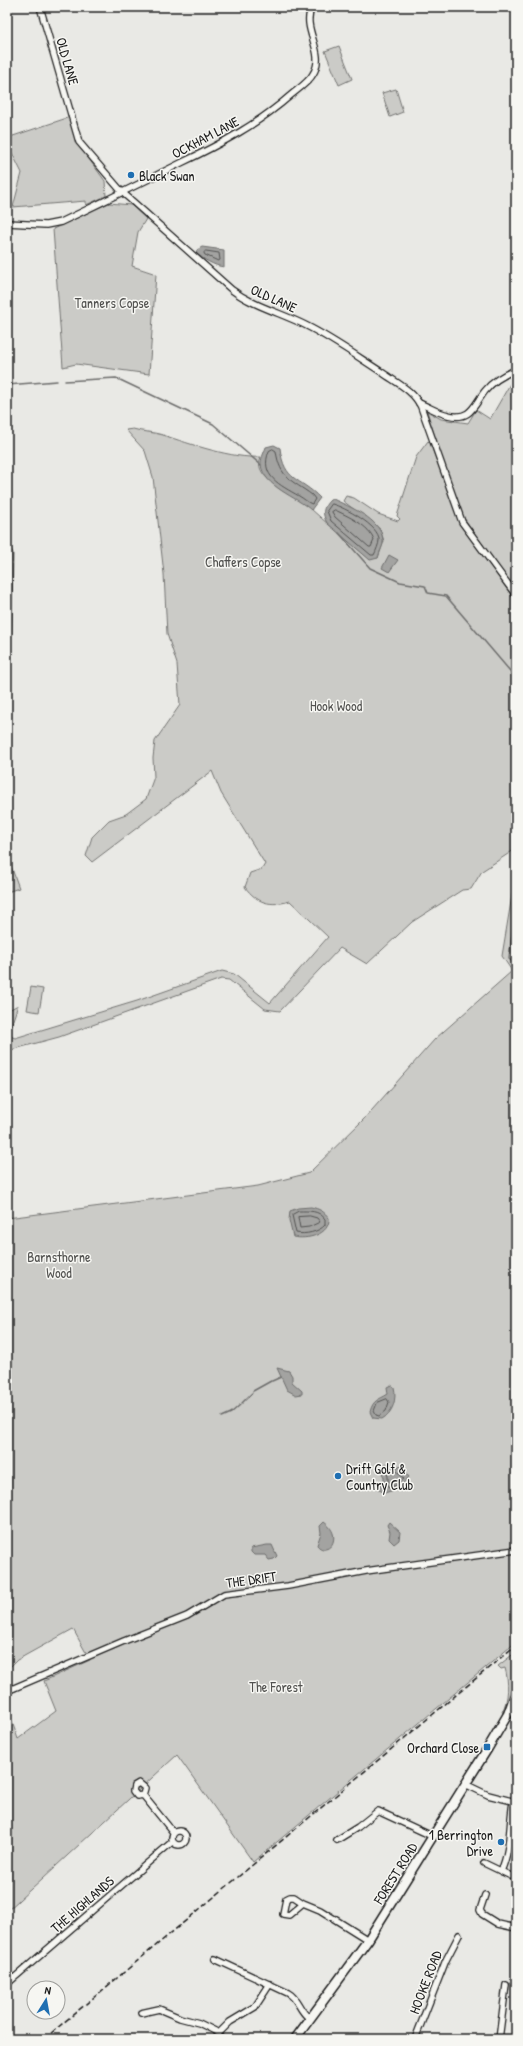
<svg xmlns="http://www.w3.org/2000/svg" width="523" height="2046" font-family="'Patrick Hand',sans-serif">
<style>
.green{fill:#cbcbc7;stroke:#747472}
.water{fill:#a3a3a1;stroke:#6d6d6c}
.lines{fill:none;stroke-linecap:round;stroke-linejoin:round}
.shore{stroke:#525251;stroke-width:1}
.stream{stroke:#6d6d6c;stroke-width:1.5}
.street-casing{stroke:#1c1c1c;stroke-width:8}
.secondary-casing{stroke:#1c1c1c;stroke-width:11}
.street{stroke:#f6f6f2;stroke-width:5.5}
.secondary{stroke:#f6f6f2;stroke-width:8}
.rail{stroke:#1c1c1c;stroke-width:1.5;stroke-dasharray:6 3;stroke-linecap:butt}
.poi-dot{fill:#1f6fb2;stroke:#f6f6f2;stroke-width:1.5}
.labels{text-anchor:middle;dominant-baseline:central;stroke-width:3;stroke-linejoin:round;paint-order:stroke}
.street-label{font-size:14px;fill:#1c1c1c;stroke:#f6f6f2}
.poi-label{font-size:14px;fill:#1c1c1c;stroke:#f6f6f2;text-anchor:start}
.park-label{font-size:14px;fill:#51514f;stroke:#f6f6f2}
</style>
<rect width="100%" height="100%" fill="#e9e9e5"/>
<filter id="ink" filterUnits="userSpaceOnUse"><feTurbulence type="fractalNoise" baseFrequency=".025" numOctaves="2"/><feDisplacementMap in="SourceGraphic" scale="8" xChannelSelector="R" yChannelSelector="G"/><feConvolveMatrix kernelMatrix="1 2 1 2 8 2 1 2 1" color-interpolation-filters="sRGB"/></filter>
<g filter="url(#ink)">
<g class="green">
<polygon points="339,46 352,79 339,85 325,51"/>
<polygon points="396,89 403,112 390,117 382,93"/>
<polygon points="70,117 78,144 105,181 106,196 86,205 86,201 13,207 22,173 7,143 7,138"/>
<polygon points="109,203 131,205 146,219 138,232 132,266 156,274 149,374 76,364 63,367 53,229"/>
<polygon points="516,380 516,592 464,518 444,466 427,411 441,419 468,423 476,410 490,419 510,384"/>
<path d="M133 429C143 432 153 432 163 435 190 444 233 459 261 457 251 478 292 494 304 503 316 513 327 524 339 533 351 542 365 550 378 558L384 541 380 529 343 501 346 496 354 498 378 514 398 521 400 519 397 516 416 457 428 441 430 443 460 523 516 602V851L514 850 482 871 471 889 462 890 412 922 367 964 340 948 280 1011 265 1009 229 980 221 979 59 1037 7 1051V1011L18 1005 8 1035 15 1038 137 1001 222 971 234 974 270 1003 328 937 290 901C270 907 257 903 245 887L250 873 262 869 265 864 221 793 212 771 92 862 86 856 92 837 109 820 126 814 146 799 154 777 153 758 155 741 180 705 177 664 167 634 164 574 153 477 145 451 126 430Z"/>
<polygon points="7,541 13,553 11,664 7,665"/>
<polygon points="7,855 19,888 7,892"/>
<polygon points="516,871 516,1642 253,1862 177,1755 7,1911 7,1707 18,1739 56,1711 44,1681 90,1660 73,1629 17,1660 7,1670 7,1218 258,1186 309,1173 364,1119 435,1039 512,971 502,956"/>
<polygon points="31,987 43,989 39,1012 27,1010"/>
<path d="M516 1652 512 1696 505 1715 502 1712C509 1699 509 1682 505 1668L501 1669 498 1666Z"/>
</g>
<g class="water">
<path d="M202 247 224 250V267C214 266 203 259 196 253L197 250Z"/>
<path d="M274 445 280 448C284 482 300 477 320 498L311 510C297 497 264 487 261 465 260 460 264 453 266 447Z"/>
<path d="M333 499C350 507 381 519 383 540 384 545 379 552 378 558L370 560 327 523C322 514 322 508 330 500Z"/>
<polygon points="389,555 398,560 389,572 382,568"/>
<path d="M311 1207C319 1209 324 1211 329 1218 330 1235 307 1240 293 1237L289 1220 290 1211 298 1208Z"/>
<polygon points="277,1368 289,1371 292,1376 292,1382 302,1391 302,1394 296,1395 287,1390"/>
<path d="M391 1385 394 1387C397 1399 393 1413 382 1419L373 1418 370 1412C373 1399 379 1400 388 1394L387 1387Z"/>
<polygon points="389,1463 395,1468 400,1466 409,1477 398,1489 384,1493 378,1489 384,1482 384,1477 381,1471 385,1464"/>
<path d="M324 1522C345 1537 327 1558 317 1545L321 1533 320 1526Z"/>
<polygon points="389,1522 400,1532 399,1540 394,1544 389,1539 390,1532 387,1525"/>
<polygon points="267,1545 272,1545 277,1556 274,1559 269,1560 265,1555 254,1555 251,1552 251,1548"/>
</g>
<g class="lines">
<g class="shore">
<polygon points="206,251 219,253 220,260 218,261 205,255 204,253"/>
<path d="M273 449 276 451C280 479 292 480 312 495L315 499 312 504C308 503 303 498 299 496 280 485 259 476 269 451Z"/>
<path d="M332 504C344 507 380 526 379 540 379 544 376 551 374 555H371L331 521 327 511Z"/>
<path d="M335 510C348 516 370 526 374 540L371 547H369L335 517 332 512Z"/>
<path d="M299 1211C309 1211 319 1210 325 1219V1225C319 1232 305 1235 296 1233L292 1215Z"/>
<polygon points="310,1216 317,1218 320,1222 309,1227 300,1228 298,1217"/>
<polygon points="387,1399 389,1402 386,1411 379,1416 376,1415 374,1411 377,1403"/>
<polygon points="386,1469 398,1472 404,1479 396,1485 388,1488 388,1477"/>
</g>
<g class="stream">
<polyline points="65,381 116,378 213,424 261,465"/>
<polyline points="7,385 57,381"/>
<polyline points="339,533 370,568 400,582 425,586 428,593 446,596 516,678"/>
<polyline points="516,901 509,959 516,965"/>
<polyline points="272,1381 281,1377"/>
<polyline points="253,1391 271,1381"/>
<polyline points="242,1403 252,1393"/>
<polyline points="222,1417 231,1413 240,1405"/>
</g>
<defs>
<g id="street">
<path d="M40 7 79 142 122 192 232 290C255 307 282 313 307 326 333 339 358 357 383 373 397 383 414 391 421 407L462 522 516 595"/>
<path d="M7 223 46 225 61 222C101 203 141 183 181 163 221 144 258 124 291 95 298 89 309 82 313 74 327 52 300 29 312 7"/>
<path d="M419 403C429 407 438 413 448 415 471 421 474 405 485 391 493 381 505 374 516 370"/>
<polyline points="7,1691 124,1641 187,1616 224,1594 288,1586 366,1571 516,1550"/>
<polyline points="465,1784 488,1795 516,1802"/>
<polyline points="143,1795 137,1796 133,1791 134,1786 139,1783 145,1788 143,1795 173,1832"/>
<circle cx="179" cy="1838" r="7"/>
<polyline points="337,1840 358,1827 378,1811 434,1837"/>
<polyline points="484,1863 511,1876"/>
<path d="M501 1871C511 1849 509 1826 513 1802"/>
<polyline points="485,1895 480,1910 482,1914 498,1924 516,1928"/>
<polyline points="303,1903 289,1915 283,1914 286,1899 290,1897 294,1897 303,1903 320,1910 368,1940"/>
<path d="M215 1959 288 1993C299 1999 298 2010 310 2019"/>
<polyline points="7,1984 172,1842"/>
<polyline points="141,2013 159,2009 180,2018 199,2023 219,2033 230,2022 255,2007 270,1984"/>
<polyline points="415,2039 446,1960 459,1935"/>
<polyline points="499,2039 506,1985"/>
</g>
<polyline id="secondary" points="295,2039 368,1940 488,1748 508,1714 516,1692"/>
</defs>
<use href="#street" class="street-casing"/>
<use href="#secondary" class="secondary-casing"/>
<use href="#street" class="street"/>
<use href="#secondary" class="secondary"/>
<polyline class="rail" points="44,2039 516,1645"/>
</g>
</g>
<g class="poi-dot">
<circle cx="131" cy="175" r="4"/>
<circle cx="338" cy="1476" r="4"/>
<rect x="483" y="1743" width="8" height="8" rx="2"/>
<circle cx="501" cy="1842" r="4"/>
</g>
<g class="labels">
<g class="street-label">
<text transform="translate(68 61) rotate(74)">OLD LANE</text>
<text transform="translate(205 137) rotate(-28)">OCKHAM LANE</text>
<text transform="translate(274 298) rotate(24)">OLD LANE</text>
<text transform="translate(251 1579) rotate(-8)">THE DRIFT</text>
<text transform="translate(395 1873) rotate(-58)">FOREST ROAD</text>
<text transform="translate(82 1904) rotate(-41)">THE HIGHLANDS</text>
<text transform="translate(425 1982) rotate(-69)">HOOKE ROAD</text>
</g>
<g class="poi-label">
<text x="139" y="175">Black Swan</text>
<text x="346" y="1468">Drift Golf &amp;<tspan x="346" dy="16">Country Club</tspan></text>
<text x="479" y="1747" text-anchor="end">Orchard Close</text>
<text x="493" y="1834" text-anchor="end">1 Berrington<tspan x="493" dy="16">Drive</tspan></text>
</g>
<g class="park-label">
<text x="112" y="302">Tanners Copse</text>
<text x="243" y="561">Chaffers Copse</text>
<text x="336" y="705">Hook Wood</text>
<text x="59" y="1256">Barnsthorne<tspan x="59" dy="16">Wood</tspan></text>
<text x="276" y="1686">The Forest</text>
</g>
</g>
<rect width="523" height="2046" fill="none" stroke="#f6f6f2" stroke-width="24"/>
<rect x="12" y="12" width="499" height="2022" fill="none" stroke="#1c1c1c" stroke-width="1.5" filter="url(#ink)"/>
<g transform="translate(46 2000) rotate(11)"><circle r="19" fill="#f6f6f2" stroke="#9f9f9c"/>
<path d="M0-3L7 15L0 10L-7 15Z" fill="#1f6fb2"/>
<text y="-6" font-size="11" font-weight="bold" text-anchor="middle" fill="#1c1c1c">N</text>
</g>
</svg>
